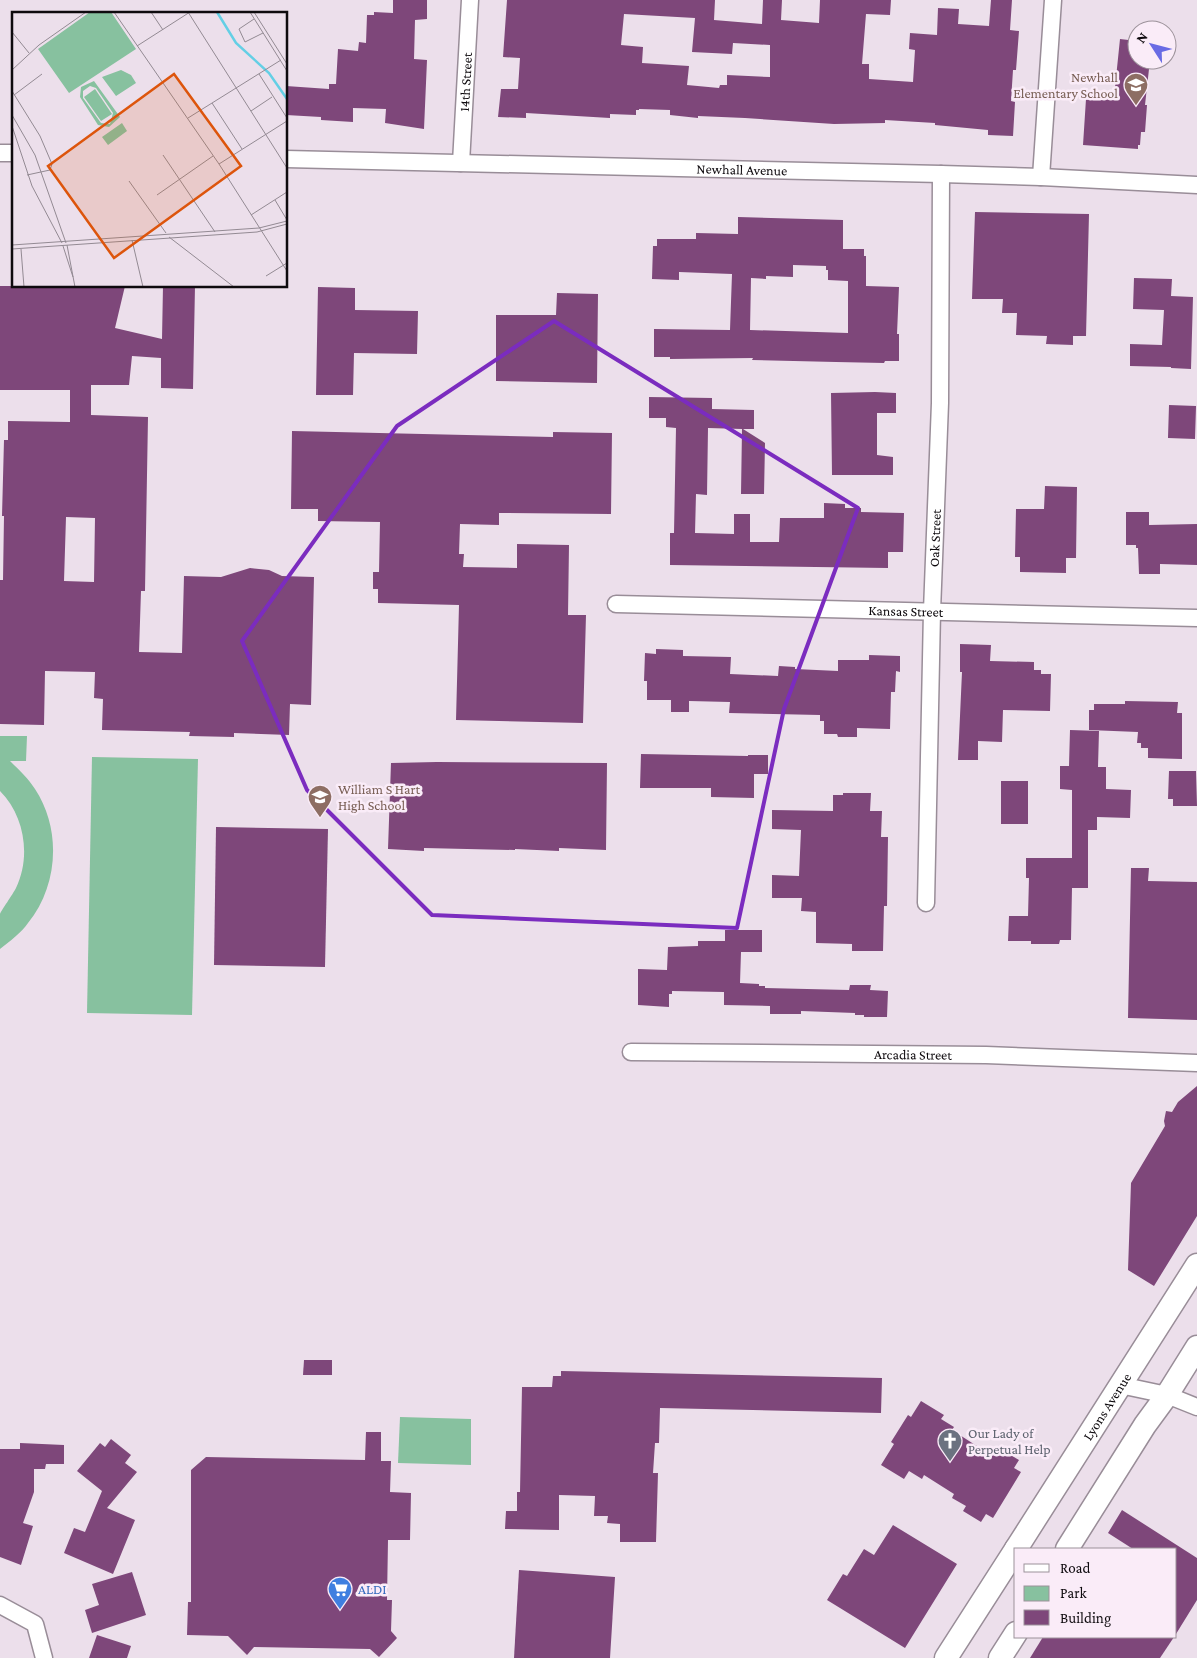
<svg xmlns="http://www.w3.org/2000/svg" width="1197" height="1658" font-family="'Crimson Pro',serif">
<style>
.green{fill:#87c19f}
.building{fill:#7e477a;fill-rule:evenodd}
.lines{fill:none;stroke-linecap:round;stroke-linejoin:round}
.street-casing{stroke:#998d98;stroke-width:19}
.secondary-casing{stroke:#998d98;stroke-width:25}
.street{stroke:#fff;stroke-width:16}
.secondary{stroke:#fff;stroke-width:22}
.marked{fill:none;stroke:#7b2cbf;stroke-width:4;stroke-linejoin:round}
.labels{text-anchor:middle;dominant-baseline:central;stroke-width:5;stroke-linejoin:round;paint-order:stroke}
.education-label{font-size:14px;fill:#785e54;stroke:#faecf8;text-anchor:end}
.street-label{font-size:14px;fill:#0e0a0e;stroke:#faecf8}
.worship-label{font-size:14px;fill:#5b616d;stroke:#faecf8;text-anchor:start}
.shop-label{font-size:14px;fill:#366cbe;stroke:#faecf8;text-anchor:start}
.inset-river{fill:none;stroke:#64cfe5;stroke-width:2.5}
.inset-road{fill:none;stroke:#938a93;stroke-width:1}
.view{fill:#dd550c;fill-opacity:0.15;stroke:#dd550c;stroke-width:2.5}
.inset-edge{fill:none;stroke:#0e0a0e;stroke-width:2.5}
</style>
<rect width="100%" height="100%" fill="#ecdfeb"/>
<g class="green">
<path d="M0 736H27L26 761H10C19 770 28 778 35 789 62 830 58 886 28 923 21 933 10 941 0 949 0 938 0 925 0 914 1 911 13 894 16 888 31 857 25 816 0 791Z"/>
<polygon points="92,757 198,759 192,1015 87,1013"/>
<polygon points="400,1417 471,1419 471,1465 398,1463"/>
</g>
<g class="building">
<polygon points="393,0 427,0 427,19 415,20 414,59 427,60 424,129 385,123 386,109 353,108 353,122 321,120 321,117 286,115 286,86 329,89 329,84 336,84 338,49 358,51 359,42 366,43 367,15 374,15 374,12 393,13"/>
<path d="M507 0H715L714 20 762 24 763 0H782L781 20 819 23 820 0H891L890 15 866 14 862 64H869V79L913 82 915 50 909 49 910 33 937 35 938 8 959 9 958 24 989 26 991 0H1012L1010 30 1019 31 1016 70H1013L1011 101 1015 102 1013 136 988 135V130L935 125V123L885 120V123L834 124 745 118 698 116V118L670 115V110L639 109V110H636V115L610 114V118L526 113V118L498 117 501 89H518L520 58 503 57ZM624 14 695 18 692 52 732 54 733 43 770 45V77L727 75V85H720L719 88 687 85 689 66 642 63 643 47 621 45Z"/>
<polygon points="1120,39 1137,41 1137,60 1150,60 1145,105 1147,105 1145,132 1141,132 1140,145 1138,145 1138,149 1083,145 1086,99 1088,100 1088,96 1114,97"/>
<polygon points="975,212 1089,214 1086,336 1073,336 1073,345 1046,344 1047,336 1016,335 1017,313 1002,313 1003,299 972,299"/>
<path d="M738 217 843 220V249H864V256H866V286L899 287 897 334H899V361H885L884 363 836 362 752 360 753 358 670 359V357H654V329L730 330 732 274 679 272V280L652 279 653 246H657V239H696V233L738 234ZM793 265 826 266V270H828V280L848 281V333L750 330 751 278 766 279V276L793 277Z"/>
<polygon points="1134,278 1172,279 1171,296 1193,297 1191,369 1171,368 1171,367 1130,366 1130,344 1162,345 1164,310 1133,309"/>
<path d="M0 286H125L115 328 162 339 163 286H195L193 389 161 388V358L132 356 129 385H91V415L148 417 145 591H141L139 652 182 653 184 576 221 577 250 568 269 570 282 576 314 577 311 705 290 704 289 735 234 733V737L189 736 190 732 102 730 103 699 94 698 95 672 45 671 44 725 0 724V580H3L4 516H2L4 440H8V421L70 422V390H0ZM66 517 95 518 94 582 64 581Z"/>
<polygon points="318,287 355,288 355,310 418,311 417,354 354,353 353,395 316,395"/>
<polygon points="557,293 598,294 597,383 496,381 496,315 556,315"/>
<polygon points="875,392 896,393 896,413 877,413 877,455 893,457 893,475 832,475 831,393"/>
<polygon points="649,397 712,398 712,409 754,410 754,429 743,429 765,443 764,494 741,494 742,429 708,428 707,495 696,494 695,533 734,534 734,514 750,514 750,542 779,542 780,518 824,518 824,503 845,504 845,508 861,508 861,512 904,513 903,552 888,552 888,568 670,565 670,533 674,533 676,428 666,427 666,418 649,418"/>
<polygon points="1169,405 1196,406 1195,439 1168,438"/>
<polygon points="292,431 553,437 553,432 612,433 611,514 499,513 499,525 460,524 459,554 464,554 463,567 517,568 517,544 569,545 568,615 586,615 583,723 456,720 459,605 378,603 378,589 373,589 373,572 379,572 380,522 318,521 318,509 291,509"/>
<polygon points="1045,486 1077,487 1076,558 1066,558 1066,573 1020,572 1020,557 1015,557 1016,509 1044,509"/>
<polygon points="1126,512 1149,512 1149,525 1197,524 1197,565 1160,564 1160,574 1139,574 1138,548 1136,548 1136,545 1126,545"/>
<polygon points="960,644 991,645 990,661 1034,662 1034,670 1041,670 1041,674 1051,674 1050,711 1003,710 1002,742 978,741 978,760 958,760 962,672 960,672"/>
<polygon points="656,649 683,650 683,656 731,657 730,674 778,676 779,666 795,667 795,669 838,671 838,660 869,660 869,655 900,656 900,672 896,671 895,692 891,692 890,729 857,728 857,737 838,737 837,734 824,734 824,721 820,721 820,715 729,713 730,702 689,701 689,712 671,712 671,700 647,700 647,681 644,681 645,653 656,654"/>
<polygon points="1125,701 1178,702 1177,713 1182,713 1182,759 1148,758 1148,748 1141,748 1141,743 1137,743 1138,732 1089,730 1089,710 1094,710 1094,704 1125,704"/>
<polygon points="1070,730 1099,731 1098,767 1106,767 1106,789 1131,790 1130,818 1097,817 1097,830 1088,830 1088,888 1072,888 1071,940 1060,940 1059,944 1031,944 1031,941 1008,941 1009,916 1028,916 1029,878 1026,878 1026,858 1072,858 1072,790 1060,789 1060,766 1069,766"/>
<polygon points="641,754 748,756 748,755 768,755 768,774 754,774 754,798 711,797 711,788 640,788"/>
<polygon points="437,762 607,763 606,850 559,848 559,851 515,849 515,850 424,848 424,851 388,849 391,763"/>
<polygon points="1169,771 1196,771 1197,806 1173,806 1173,799 1168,799"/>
<rect x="1001" y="781" width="27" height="43"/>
<polygon points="843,793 871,793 870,811 882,811 881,837 888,837 887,906 884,906 883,951 852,951 852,944 816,943 816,912 801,911 802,898 772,898 772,875 799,876 801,830 772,829 772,810 833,811 833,795 843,795"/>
<polygon points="216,827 328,829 325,967 214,965"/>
<polygon points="1131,868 1149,868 1148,881 1197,882 1197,1020 1128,1018"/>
<polygon points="725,930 762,930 762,952 741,952 740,983 759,984 759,986 765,986 765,988 849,990 850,985 871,985 870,990 888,991 887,1017 864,1017 864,1015 855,1015 855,1013 801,1011 801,1014 770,1014 770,1006 724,1005 724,992 672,991 672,994 669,994 669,1007 638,1005 638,969 667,970 668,947 698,946 698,941 725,941"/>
<polygon points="1197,1086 1197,1216 1154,1286 1128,1270 1131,1183 1165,1126 1164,1121 1166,1111 1172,1112 1178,1102"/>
<polygon points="304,1360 332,1360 332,1375 303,1375"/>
<polygon points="561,1371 882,1378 881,1413 660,1408 659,1443 655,1443 653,1473 658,1473 656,1542 620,1542 620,1524 607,1523 608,1516 594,1516 595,1496 559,1495 559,1530 505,1529 506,1511 517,1511 517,1492 520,1492 522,1387 552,1387 553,1376 561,1376"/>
<polygon points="921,1401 944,1415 941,1419 954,1427 952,1430 983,1450 985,1446 998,1454 1001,1449 1019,1460 1014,1468 1021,1472 993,1518 986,1514 981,1522 963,1511 966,1506 952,1498 954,1494 924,1475 922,1479 909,1471 904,1479 881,1465 894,1444 891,1442 908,1415 911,1417"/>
<polygon points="366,1432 381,1432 381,1461 391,1461 390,1492 411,1493 410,1540 388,1540 387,1600 392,1600 391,1631 397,1638 379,1657 370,1649 254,1647 247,1655 228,1636 187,1635 188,1602 191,1602 191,1470 206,1457 365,1460"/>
<polygon points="111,1439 131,1455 125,1463 137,1472 107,1508 135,1520 113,1574 64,1553 74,1528 85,1532 102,1491 77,1471 100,1443 105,1447"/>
<polygon points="20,1443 64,1445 64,1464 46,1464 45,1469 34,1469 34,1492 23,1523 33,1526 21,1565 0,1557 0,1449 20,1449"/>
<polygon points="1122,1510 1197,1558 1197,1600 1176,1634 1176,1549 1133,1549 1108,1533"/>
<polygon points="893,1525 957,1564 905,1648 827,1600 843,1574 847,1576 864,1549 874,1555"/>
<polygon points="519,1570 615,1577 610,1658 514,1658"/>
<polygon points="132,1572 146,1615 92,1633 85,1610 99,1605 92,1584"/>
<polygon points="97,1635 131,1646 127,1658 89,1658"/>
<polygon points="1043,1637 1174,1637 1160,1658 1030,1658"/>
</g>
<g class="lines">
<defs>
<g id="street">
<polyline points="0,153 14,153"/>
<path id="s1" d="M286 159 941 174 1041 177 1197 185"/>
<path id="s2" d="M461 163 470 0"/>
<polyline points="1041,177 1053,0"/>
<path id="s3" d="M616 604 1197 618"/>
<path id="s4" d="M926 903 932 611 940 403 941 174"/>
<path id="s5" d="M631 1052 986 1055 1197 1063"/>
<polyline points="1120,1385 1167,1395 1197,1407"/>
<polyline points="0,1605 35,1624 44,1658"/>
</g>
<g id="secondary">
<path id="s6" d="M1016 1549 1197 1265"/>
<polyline points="1067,1549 1145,1425 1167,1395 1197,1347"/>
<polyline points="946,1658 1016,1549"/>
<polyline points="1000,1658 1016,1633"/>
</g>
</defs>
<use href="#street" class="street-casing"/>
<use href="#secondary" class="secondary-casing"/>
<use href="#street" class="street"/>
<use href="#secondary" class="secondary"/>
</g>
<path class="marked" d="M554 321 858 508 784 709 737 928 432 915 307 790 242 641 397 426Z"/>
<defs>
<symbol id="school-pin" viewBox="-11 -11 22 30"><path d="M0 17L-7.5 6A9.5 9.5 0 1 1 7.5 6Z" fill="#8d6e63" stroke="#faecf8"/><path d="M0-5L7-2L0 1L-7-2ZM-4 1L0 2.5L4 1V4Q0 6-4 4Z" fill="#fff"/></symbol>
<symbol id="church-pin" viewBox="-11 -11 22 30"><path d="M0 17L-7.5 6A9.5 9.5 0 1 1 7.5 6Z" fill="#6b7280" stroke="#faecf8"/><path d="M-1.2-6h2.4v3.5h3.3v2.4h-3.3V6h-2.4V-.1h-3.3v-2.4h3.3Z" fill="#fff"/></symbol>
<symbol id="supermarket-pin" viewBox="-11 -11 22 30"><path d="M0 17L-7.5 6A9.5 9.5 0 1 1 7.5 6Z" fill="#3f7fe0" stroke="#faecf8"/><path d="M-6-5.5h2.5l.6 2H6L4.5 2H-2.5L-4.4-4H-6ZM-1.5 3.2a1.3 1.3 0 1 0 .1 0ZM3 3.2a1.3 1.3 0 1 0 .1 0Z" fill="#fff"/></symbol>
</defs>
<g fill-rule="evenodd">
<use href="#school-pin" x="1122" y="71" width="28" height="38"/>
<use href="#school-pin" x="306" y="783" width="28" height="38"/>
<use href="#church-pin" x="936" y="1427" width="28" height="38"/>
<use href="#supermarket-pin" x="326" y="1575" width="28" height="38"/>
</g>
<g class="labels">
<g class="education-label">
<text x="1118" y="77">Newhall<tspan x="1118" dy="16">Elementary School</tspan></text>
<text x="338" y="789" text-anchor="start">William S Hart<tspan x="338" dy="16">High School</tspan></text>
</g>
<g class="street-label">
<text stroke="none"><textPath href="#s2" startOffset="81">14th Street</textPath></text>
<text stroke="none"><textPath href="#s1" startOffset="456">Newhall Avenue</textPath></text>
<text stroke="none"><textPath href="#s4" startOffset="365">Oak Street</textPath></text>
<text stroke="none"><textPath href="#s3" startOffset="290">Kansas Street</textPath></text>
<text stroke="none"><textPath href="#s5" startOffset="282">Arcadia Street</textPath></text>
<text stroke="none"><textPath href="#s6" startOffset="169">Lyons Avenue</textPath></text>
</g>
<g class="worship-label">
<text x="968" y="1433">Our Lady of<tspan x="968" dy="16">Perpetual Help</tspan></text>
</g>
<g class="shop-label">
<text x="358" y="1589">ALDI</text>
</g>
</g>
<g transform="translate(12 12)">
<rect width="275" height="275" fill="#ecdfeb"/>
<path d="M78 0H99L124 37 57 81 26 37ZM109 58 119 63 124 71 104 84 90 65ZM82 69 108 105 97 115 86 113 68 85 69 75ZM78 74 84 76 101 101 98 112 89 111 71 86V79ZM83 77 100 102 89 109 72 85ZM110 111 115 119 96 133 90 125Z" fill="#87c19f" fill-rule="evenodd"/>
<path class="inset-river" d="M205 0 224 31 257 61 275 87"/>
<path class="inset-road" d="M102 0 207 152 275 259M139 0 151 18M176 0 275 156M238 0 275 59M242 0 275 52M242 7 227 17 233 30 251 21M0 20 17 41M125 34 178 0M0 58 27 33 74 0M247 62 275 106M0 79 28 124 40 152 38 158 15 163M2 83 30 62M200 91 230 137M239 99 260 85M0 103 23 143 54 231M176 106 269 48M0 114 20 174 50 231M151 143 203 220M207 152 275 109M117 169 154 221M145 183 201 144M263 188 275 208M239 203 275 180M157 225 222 275M120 228 131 275M0 233 247 216 275 209M55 233 63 275M51 234 61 265M0 237 245 220 275 212M9 237 12 275M254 264 275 251"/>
<path class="view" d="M162 62 229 154 102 246 36 154Z"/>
<rect width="275" height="275" class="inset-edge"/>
</g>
<rect x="1014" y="1548" width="162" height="90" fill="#faecf8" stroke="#9c929a"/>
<rect x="1024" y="1564" width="25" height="8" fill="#ffffff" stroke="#9c929a"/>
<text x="1060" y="1573" font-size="15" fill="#0e0a0e">Road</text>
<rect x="1024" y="1586" width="25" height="15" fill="#87c19f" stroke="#9c929a"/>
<text x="1060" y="1598" font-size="15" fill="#0e0a0e">Park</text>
<rect x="1024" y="1610" width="25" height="15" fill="#7e477a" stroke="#9c929a"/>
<text x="1060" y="1623" font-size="15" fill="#0e0a0e">Building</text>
<g transform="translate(1152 45) rotate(306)"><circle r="24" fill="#faecf8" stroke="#9c929a"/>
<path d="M0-4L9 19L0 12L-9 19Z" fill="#696be4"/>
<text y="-8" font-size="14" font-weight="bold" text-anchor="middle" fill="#0e0a0e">N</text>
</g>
</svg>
